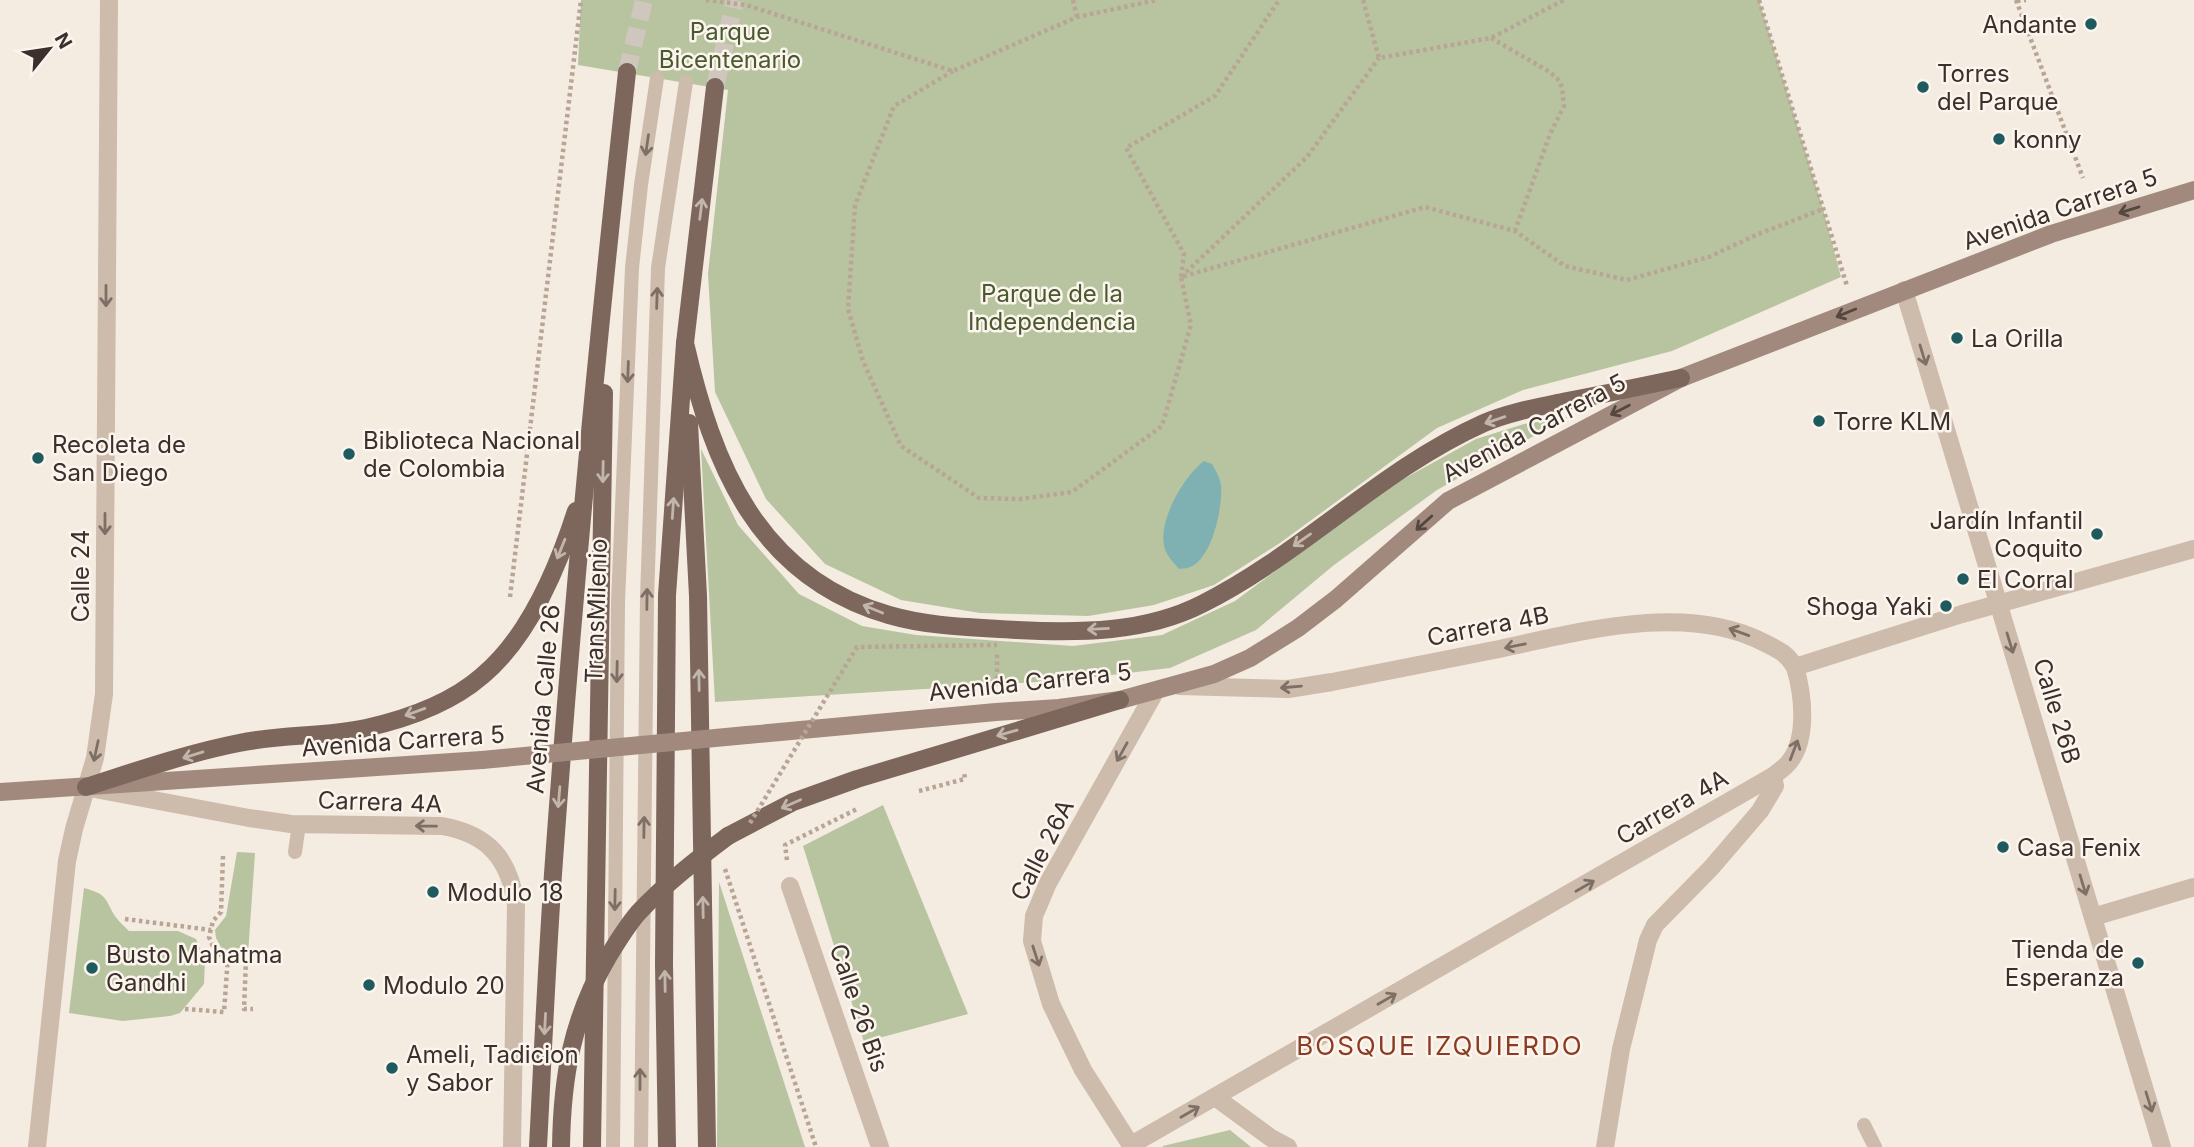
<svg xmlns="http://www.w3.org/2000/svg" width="2194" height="1147" font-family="Inter,sans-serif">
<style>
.green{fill:#b8c4a0}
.water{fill:#7fb0b2}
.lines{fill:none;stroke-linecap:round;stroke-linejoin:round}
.primary-tunnel{stroke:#cfc6bd;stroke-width:18;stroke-dasharray:18 9;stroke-linecap:butt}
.path{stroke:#b9a596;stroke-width:4.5;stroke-dasharray:3.5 3.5;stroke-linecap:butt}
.service{stroke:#cdbbac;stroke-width:14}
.minor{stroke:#cdbbac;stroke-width:18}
.tertiary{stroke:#cdbbac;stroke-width:18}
.secondary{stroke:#a18a7d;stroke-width:18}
.primary{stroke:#7d675c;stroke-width:18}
.path-bridge{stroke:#b9a596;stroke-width:4.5;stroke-dasharray:3.5 3.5;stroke-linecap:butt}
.secondary-bridge{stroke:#a18a7d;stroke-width:18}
.primary-bridge{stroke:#7d675c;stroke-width:18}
.oneway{stroke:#7d6f65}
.oneway2{stroke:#c2b5ac}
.oneway3{stroke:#544640}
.poi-dot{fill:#1f5a5e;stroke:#fbf5ee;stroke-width:2.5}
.labels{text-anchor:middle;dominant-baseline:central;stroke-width:5;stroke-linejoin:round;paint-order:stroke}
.poi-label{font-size:24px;fill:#3b302b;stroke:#fbf5ee;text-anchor:start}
.park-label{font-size:24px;fill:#4a5a2e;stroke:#fbf5ee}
.street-label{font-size:24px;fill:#3b302b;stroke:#fbf5ee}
.neighbourhood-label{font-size:26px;letter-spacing:2px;fill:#8c3b22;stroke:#fbf5ee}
</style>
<rect width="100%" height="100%" fill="#f4ebe1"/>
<g class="green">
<polygon points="581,0 1759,0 1823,209 1841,277 1672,351 1523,390 1437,428 1280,543 1214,585 1154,605 1088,616 980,613 901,600 825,564 766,499 715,392 708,274 728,90 578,65"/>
<polygon points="1568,417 1437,490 1334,565 1256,630 1170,668 1069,680 715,702 701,449 738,525 799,594 862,626 916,635 1073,646 1162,635 1235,601 1387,488 1476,439 1524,424"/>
<polygon points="883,805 968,1014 864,1042 803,846"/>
<polygon points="237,852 255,853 248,954 223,951 216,938 215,930 226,916"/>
<polygon points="719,882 805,1147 717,1147"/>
<path d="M84 888C104 894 104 895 113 913 117 920 124 926 129 931H178L196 939 205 960 204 984 180 1013 170 1016 123 1021 69 1013Z"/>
<polygon points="1230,1130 1251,1147 1163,1147 1163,1146"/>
</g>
<path class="water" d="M1204 461 1212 464C1216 471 1220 478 1221 485 1223 507 1212 559 1190 567 1187 569 1183 568 1179 569 1173 562 1165 554 1164 545 1159 519 1184 476 1204 461Z"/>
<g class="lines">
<g class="primary-tunnel">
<polyline points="627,72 644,0"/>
<polyline points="715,87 735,0"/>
</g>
<g class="path">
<polyline points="706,0 746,5 953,71 1077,17 1157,0"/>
<polyline points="1073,0 1077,17"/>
<polyline points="1363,0 1379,58 1491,38 1564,0"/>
<polyline points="1759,0 1847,286"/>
<polyline points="2016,0 2083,178"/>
<polyline points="2017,1 2026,0"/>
<polyline points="1491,38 1548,71 1557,78 1562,87 1564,106 1550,134 1515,231"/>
<polyline points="953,71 894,106 855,205 848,309 863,361 901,446 979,498 1020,499 1072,492 1162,426 1191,325 1181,277 1425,207 1515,231 1565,266 1627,280 1709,257 1756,235 1823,209"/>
<polyline points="1181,277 1184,254 1126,148 1215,96 1279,0"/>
<polyline points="1181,277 1307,157 1379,58"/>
<polyline points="510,597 581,0"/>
<polyline points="997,686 997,653"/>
<polyline points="919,791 965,779 964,772"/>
<polyline points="223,856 221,912 213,921 209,937 216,954 246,960 244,1009 253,1009"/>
<polyline points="787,860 785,845 857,809"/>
<polyline points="125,919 211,930"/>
<polyline points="185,1009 224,1012 228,956"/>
</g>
<g class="service">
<polyline points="295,852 299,824"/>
<polyline points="1864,1125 1875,1147"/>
<polyline points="613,1147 618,602 632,268 641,185 657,78"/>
<polyline points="641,1147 647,599 658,268 686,82"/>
</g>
<g class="minor">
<polyline points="1904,290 2162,1147"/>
<path d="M1179 686 1288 689 1332 682C1382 672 1433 662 1484 652 1570 635 1681 600 1763 642 1778 650 1786 652 1795 667"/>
<path d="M95 789 249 818 291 824 442 826C489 834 510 860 516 906L512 1147"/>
<polyline points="790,886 880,1147"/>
<polyline points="2093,917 2194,887"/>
<polyline points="1215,1097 1271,1138 1288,1147"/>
<path d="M1131 1145 1773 776C1778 772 1786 767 1790 761 1808 737 1803 694 1795 667L1962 614 2194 549"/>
<polyline points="1132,1147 1083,1070 1051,1004 1032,941 1034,916 1048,883 1155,692"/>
<polyline points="1605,1147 1621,1049 1648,940 1655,925 1711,868 1760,811 1775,786 1773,776"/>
</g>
<polyline class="tertiary" points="37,1147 67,861 74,829 95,758 104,694 109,0"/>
<g class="secondary">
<polyline points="747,735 996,712 1059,708 1120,700 1214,674 1250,658 1298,628 1336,599 1448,501 1681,378 2051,234 2194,190"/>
<polyline points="0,792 482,760"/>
</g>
<g class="primary">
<path d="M685 343C713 464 757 577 889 615 930 627 974 627 1017 630 1079 633 1145 633 1202 604 1302 554 1381 469 1484 423 1510 412 1539 407 1567 401 1605 394 1643 386 1681 378"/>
<polyline points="689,423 698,596 707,1147"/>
<path d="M86 787C136 771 188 753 239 743 281 734 325 737 366 728 406 719 451 703 482 676 528 638 558 567 576 511"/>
<polyline points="728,836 793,802 857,779 1120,700"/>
<path d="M538 1147C543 1051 547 956 554 860 573 597 598 335 627 72"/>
<polyline points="592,1147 604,393"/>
<polyline points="667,1147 664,964 667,595 685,343 715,87"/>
</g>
<g class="path-bridge">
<polyline points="750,823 857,647 997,645"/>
<polyline points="725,869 816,1147"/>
</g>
<polyline class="secondary-bridge" points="482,760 747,735"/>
<path class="primary-bridge" d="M561 1147C562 1077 572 1018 608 957 617 942 627 926 638 913 665 884 696 860 728 836"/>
</g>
<defs><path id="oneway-shaft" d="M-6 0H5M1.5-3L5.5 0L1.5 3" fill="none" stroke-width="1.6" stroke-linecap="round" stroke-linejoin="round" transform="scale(1.75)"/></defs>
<g class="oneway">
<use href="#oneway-shaft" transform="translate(647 145) rotate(98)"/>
<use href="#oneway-shaft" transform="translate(106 296) rotate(90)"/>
<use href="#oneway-shaft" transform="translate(657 298) rotate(-88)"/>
<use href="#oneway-shaft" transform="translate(1923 355) rotate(73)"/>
<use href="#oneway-shaft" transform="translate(628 372) rotate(92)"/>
<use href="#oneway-shaft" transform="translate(105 524) rotate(90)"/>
<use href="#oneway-shaft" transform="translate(647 599) rotate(-89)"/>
<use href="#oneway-shaft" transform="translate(1739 632) rotate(-160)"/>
<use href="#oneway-shaft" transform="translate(2010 643) rotate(73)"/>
<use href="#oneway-shaft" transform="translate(1515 646) rotate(169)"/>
<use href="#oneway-shaft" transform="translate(617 672) rotate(91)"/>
<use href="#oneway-shaft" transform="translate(1291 687) rotate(175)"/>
<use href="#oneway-shaft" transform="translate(1794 750) rotate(-69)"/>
<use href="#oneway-shaft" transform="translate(96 751) rotate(102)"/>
<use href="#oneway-shaft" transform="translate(1122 752) rotate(119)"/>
<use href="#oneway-shaft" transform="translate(426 826) rotate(-179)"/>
<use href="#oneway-shaft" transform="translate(644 827) rotate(-89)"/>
<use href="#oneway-shaft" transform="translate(2083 885) rotate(73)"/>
<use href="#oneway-shaft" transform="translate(1585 886) rotate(-30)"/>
<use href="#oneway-shaft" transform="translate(615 900) rotate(91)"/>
<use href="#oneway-shaft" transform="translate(1036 956) rotate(72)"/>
<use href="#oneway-shaft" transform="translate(1387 999) rotate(-30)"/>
<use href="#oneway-shaft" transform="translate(640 1079) rotate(-90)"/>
<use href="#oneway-shaft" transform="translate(2149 1102) rotate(73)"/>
<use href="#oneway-shaft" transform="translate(1190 1112) rotate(-30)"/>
</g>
<g class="oneway2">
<use href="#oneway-shaft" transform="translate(701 209) rotate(-83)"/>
<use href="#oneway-shaft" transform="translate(1495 420) rotate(161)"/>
<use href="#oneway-shaft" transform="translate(603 472) rotate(91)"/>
<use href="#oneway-shaft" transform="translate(673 508) rotate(-86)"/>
<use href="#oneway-shaft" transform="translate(1302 540) rotate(145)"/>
<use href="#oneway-shaft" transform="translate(561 549) rotate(112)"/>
<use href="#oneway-shaft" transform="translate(873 609) rotate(-158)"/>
<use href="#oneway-shaft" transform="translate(1098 629) rotate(177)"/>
<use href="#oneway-shaft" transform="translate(699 680) rotate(-91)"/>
<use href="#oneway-shaft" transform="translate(415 712) rotate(160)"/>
<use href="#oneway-shaft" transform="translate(1007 733) rotate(164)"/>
<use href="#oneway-shaft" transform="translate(193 755) rotate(163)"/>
<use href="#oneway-shaft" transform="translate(559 797) rotate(95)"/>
<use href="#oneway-shaft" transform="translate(791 804) rotate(156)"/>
<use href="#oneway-shaft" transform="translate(703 907) rotate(-91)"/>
<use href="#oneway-shaft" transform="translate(665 981) rotate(-91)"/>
<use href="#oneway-shaft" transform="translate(545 1024) rotate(93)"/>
</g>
<g class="oneway3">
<use href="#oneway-shaft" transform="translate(2129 210) rotate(163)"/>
<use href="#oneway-shaft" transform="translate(1846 313) rotate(158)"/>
<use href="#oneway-shaft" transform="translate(1620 410) rotate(153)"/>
<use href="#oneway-shaft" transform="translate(1424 523) rotate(138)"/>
</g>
<g class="poi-dot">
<circle cx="2091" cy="24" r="7"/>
<circle cx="1923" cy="87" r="7"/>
<circle cx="1999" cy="139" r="7"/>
<circle cx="1957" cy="338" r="7"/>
<circle cx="1819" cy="421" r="7"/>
<circle cx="349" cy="454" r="7"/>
<circle cx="38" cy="458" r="7"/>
<circle cx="2097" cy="534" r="7"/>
<circle cx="1963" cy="579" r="7"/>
<circle cx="1946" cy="606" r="7"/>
<circle cx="2003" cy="847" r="7"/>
<circle cx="433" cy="892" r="7"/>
<circle cx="2138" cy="963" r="7"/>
<circle cx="92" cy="968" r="7"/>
<circle cx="369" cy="985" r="7"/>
<circle cx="392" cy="1068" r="7"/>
</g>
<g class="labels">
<g class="poi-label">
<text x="2077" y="24" text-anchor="end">Andante</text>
<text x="1937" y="73">Torres<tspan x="1937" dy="28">del Parque</tspan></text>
<text x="2013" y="139">konny</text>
<text x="1971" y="338">La Orilla</text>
<text x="1833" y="421">Torre KLM</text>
<text x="363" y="440">Biblioteca Nacional<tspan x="363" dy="28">de Colombia</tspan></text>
<text x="52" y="444">Recoleta de<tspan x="52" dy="28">San Diego</tspan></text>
<text x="2083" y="520" text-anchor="end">Jardín Infantil<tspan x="2083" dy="28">Coquito</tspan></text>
<text x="1977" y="579">El Corral</text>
<text x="1932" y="606" text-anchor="end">Shoga Yaki</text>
<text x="2017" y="847">Casa Fenix</text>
<text x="447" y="892">Modulo 18</text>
<text x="2124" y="949" text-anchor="end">Tienda de<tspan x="2124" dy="28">Esperanza</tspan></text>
<text x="106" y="954">Busto Mahatma<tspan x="106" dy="28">Gandhi</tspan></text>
<text x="383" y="985">Modulo 20</text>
<text x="406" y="1054">Ameli, Tadicion<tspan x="406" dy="28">y Sabor</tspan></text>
</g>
<g class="park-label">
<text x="730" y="31">Parque<tspan x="730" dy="28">Bicentenario</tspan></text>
<text x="1052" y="293">Parque de la<tspan x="1052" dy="28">Independencia</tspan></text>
</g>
<g class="street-label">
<text transform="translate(2060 209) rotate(-19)">Avenida Carrera 5</text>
<text transform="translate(1534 428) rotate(-28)">Avenida Carrera 5</text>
<text transform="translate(80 576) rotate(-90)">Calle 24</text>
<text transform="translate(596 611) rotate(-88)">TransMilenio</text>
<text transform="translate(1488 626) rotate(-11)">Carrera 4B</text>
<text transform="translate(1030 682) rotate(-6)">Avenida Carrera 5</text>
<text transform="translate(543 699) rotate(-85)">Avenida Calle 26</text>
<text transform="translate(2057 711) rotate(73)">Calle 26B</text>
<text transform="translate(403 741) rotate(-4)">Avenida Carrera 5</text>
<text transform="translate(380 802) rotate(2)">Carrera 4A</text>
<text transform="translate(1672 807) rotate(-30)">Carrera 4A</text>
<text transform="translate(1042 850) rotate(-63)">Calle 26A</text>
<text transform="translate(859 1008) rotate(71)">Calle 26 Bis</text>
</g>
<g class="neighbourhood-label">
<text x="1440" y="1045">BOSQUE IZQUIERDO</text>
</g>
</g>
<g transform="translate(49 49) rotate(60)" stroke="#fbf5ee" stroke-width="5" paint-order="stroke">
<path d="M0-5L12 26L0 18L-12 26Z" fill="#3b302b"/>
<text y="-10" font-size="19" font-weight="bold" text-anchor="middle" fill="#3b302b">N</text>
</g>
</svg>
